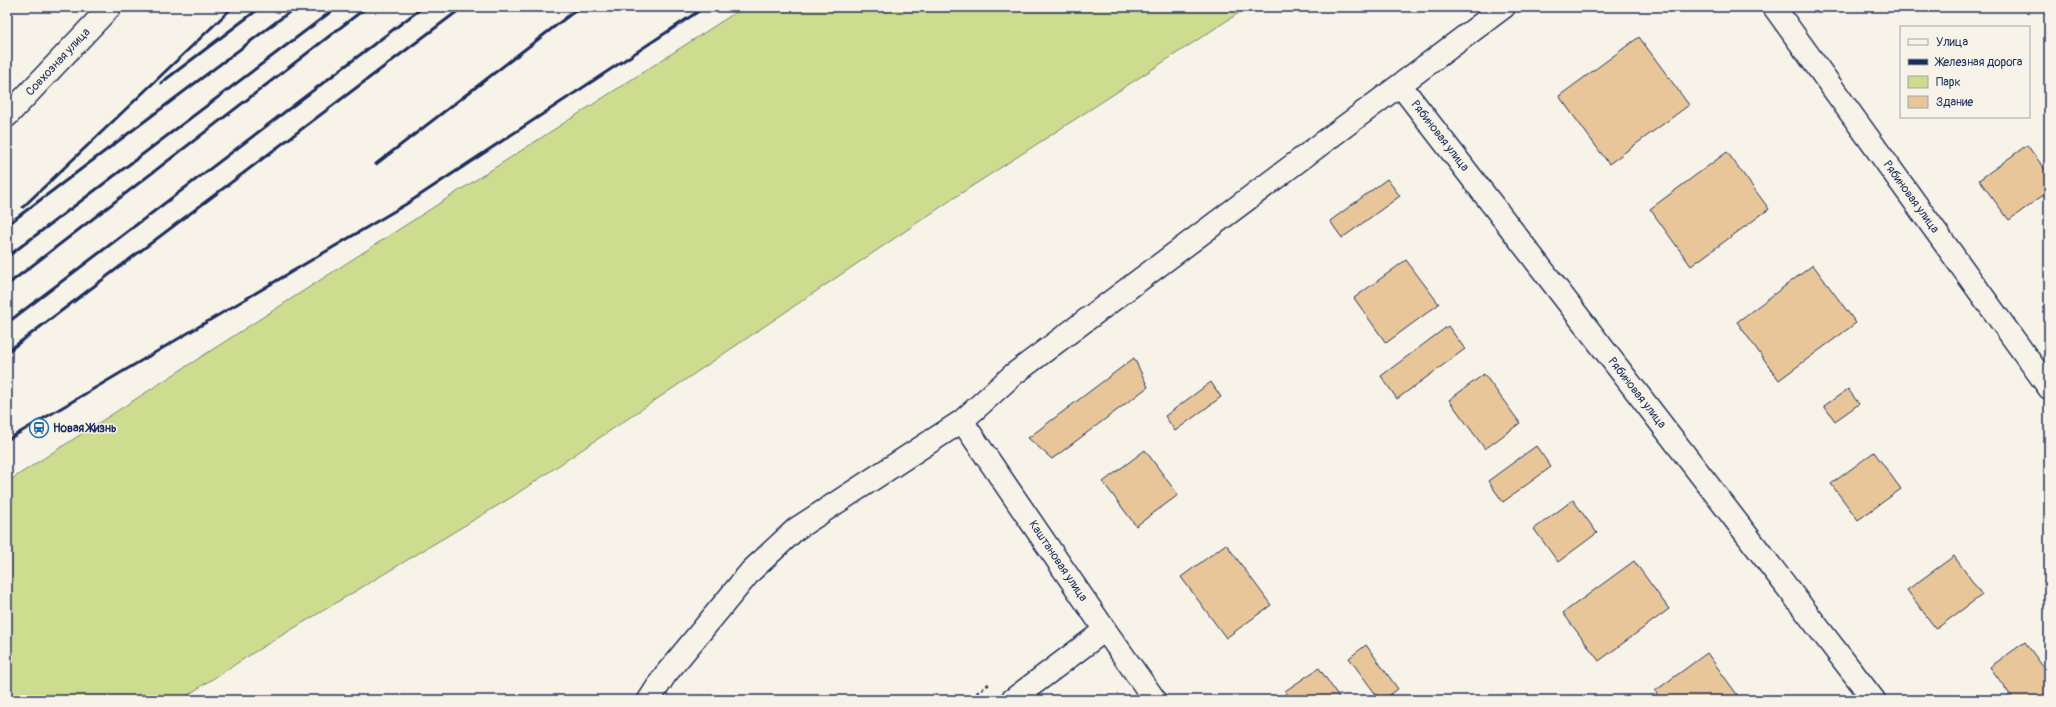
<svg xmlns="http://www.w3.org/2000/svg" width="2056" height="707" font-family="Pangolin,sans-serif">
<style>
.green{fill:#cddc8f;stroke:#748676}
.building{fill:#e9c69a;stroke:#1b2f5e}
.lines{fill:none;stroke-linecap:round;stroke-linejoin:round}
.minor-casing{stroke:#1b2f5e;stroke-width:25}
.path{stroke:#1b2f5e;stroke-width:2.5;stroke-dasharray:3 3;stroke-linecap:butt}
.minor{stroke:#f7f3e8;stroke-width:22}
.rail{stroke:#1b2f5e;stroke-width:3}
.labels{text-anchor:middle;dominant-baseline:central;stroke-width:3;stroke-linejoin:round;paint-order:stroke}
.street-label{font-size:12px;fill:#1b2f5e;stroke:#f7f3e8}
.poi-label{font-size:12px;font-weight:bold;fill:#1b2f5e;stroke:#f7f3e8;text-anchor:start}
</style>
<rect width="100%" height="100%" fill="#f7f3e8"/>
<filter id="ink" filterUnits="userSpaceOnUse"><feTurbulence type="fractalNoise" baseFrequency=".025" numOctaves="2"/><feDisplacementMap in="SourceGraphic" scale="8" xChannelSelector="R" yChannelSelector="G"/><feConvolveMatrix kernelMatrix="1 2 1 2 8 2 1 2 1" color-interpolation-filters="sRGB"/></filter>
<g filter="url(#ink)">
<polygon class="green" points="744,7 1248,7 960,194 512,497 256,651 180,700 7,700 7,482"/>
<g class="building">
<polygon points="1639,37 1689,105 1609,164 1559,96"/>
<polygon points="2027,145 2049,175 2049,191 2009,220 1979,180"/>
<polygon points="1727,152 1769,209 1691,266 1650,209"/>
<polygon points="1387,179 1400,196 1342,238 1330,221"/>
<polygon points="1406,260 1439,304 1386,343 1354,298"/>
<polygon points="1813,265 1856,323 1779,380 1737,322"/>
<polygon points="1448,326 1465,349 1397,399 1381,376"/>
<polygon points="1134,358 1148,387 1052,459 1028,438"/>
<polygon points="1484,374 1520,423 1485,449 1449,400"/>
<polygon points="1211,382 1221,397 1175,431 1165,416"/>
<polygon points="1848,389 1859,404 1835,421 1824,406"/>
<polygon points="1536,446 1551,467 1503,502 1488,481"/>
<polygon points="1145,450 1178,495 1136,526 1103,482"/>
<polygon points="1874,452 1901,489 1858,520 1831,484"/>
<polygon points="1573,500 1597,533 1558,562 1534,529"/>
<polygon points="1226,544 1271,605 1226,638 1181,577"/>
<polygon points="1954,556 1982,595 1936,629 1907,590"/>
<polygon points="1634,561 1669,609 1599,661 1563,613"/>
<polygon points="2025,642 2049,675 2049,700 2014,700 1990,667"/>
<polygon points="1366,645 1398,689 1383,700 1380,700 1349,658"/>
<polygon points="1707,653 1741,700 1661,700 1655,691"/>
<polygon points="1319,668 1341,700 1291,700 1285,691"/>
</g>
<g class="lines">
<defs>
<g id="minor">
<polyline points="1774,7 2049,388"/>
<polyline points="1401,86 1874,700"/>
<polyline points="7,116 110,7"/>
<polyline points="962,421 1105,630 1155,700"/>
<polyline points="649,700 665,675 751,571 796,529 962,421 1014,374 1504,7"/>
<polyline points="1012,700 1105,630"/>
</g>
</defs>
<use href="#minor" class="minor-casing"/>
<polyline class="path" points="967,700 989,684"/>
<use href="#minor" class="minor"/>
<g class="rail">
<polyline points="161,83 261,7"/>
<polyline points="376,164 580,7"/>
<polyline points="23,207 233,7"/>
<polyline points="7,225 296,7"/>
<polyline points="7,257 337,7"/>
<polyline points="7,285 367,7"/>
<polyline points="7,323 423,7"/>
<polyline points="7,352 463,7"/>
<polyline points="7,440 408,203 705,7"/>
</g>
</g>
</g>
<defs>
<symbol id="station-ring" viewBox="-11 -11 22 22"><circle r="9.5" fill="#f7f3e8" stroke="#1f6fb2" stroke-width="1.5"/><path d="M-3-6H3Q5-6 5-4V2Q5 4 3 4L4.5 6H3L1.5 4h-3L-3 6H-4.5L-3 4Q-5 4-5 2V-4Q-5-6-3-6ZM-3.5-4v3h7v-3ZM-3.5 1v1.5H-2V1ZM2 1v1.5H3.5V1Z" fill="#1f6fb2"/></symbol>
</defs>
<g fill-rule="evenodd">
<use href="#station-ring" x="28" y="417" width="22" height="22"/>
</g>
<g class="labels">
<g class="street-label">
<text transform="translate(58 62) rotate(-47)">Совхозная улица</text>
<text transform="translate(1440 136) rotate(52)">Рябиновая улица</text>
<text transform="translate(1911 197) rotate(54)">Рябиновая улица</text>
<text transform="translate(1637 393) rotate(52)">Рябиновая улица</text>
<text transform="translate(1058 561) rotate(56)">Каштановая улица</text>
</g>
<g class="poi-label">
<text x="53" y="428">Новая Жизнь</text>
</g>
</g>
<rect width="2056" height="707" fill="none" stroke="#f7f3e8" stroke-width="24"/>
<rect x="12" y="12" width="2032" height="683" fill="none" stroke="#1b2f5e" stroke-width="1.5" filter="url(#ink)"/>
<rect x="1900" y="26" width="130" height="92" fill="#f7f3e8" stroke="#9fa5b1"/>
<rect x="1908" y="39" width="20" height="6" fill="#f7f3e8" stroke="#9fa5b1"/>
<text x="1936" y="46" font-size="12" fill="#1b2f5e">Улица</text>
<rect x="1908" y="59" width="20" height="6" fill="#1b2f5e" stroke="#9fa5b1"/>
<text x="1936" y="66" font-size="12" fill="#1b2f5e">Железная дорога</text>
<rect x="1908" y="76" width="20" height="12" fill="#cddc8f" stroke="#9fa5b1"/>
<text x="1936" y="86" font-size="12" fill="#1b2f5e">Парк</text>
<rect x="1908" y="96" width="20" height="12" fill="#e9c69a" stroke="#9fa5b1"/>
<text x="1936" y="106" font-size="12" fill="#1b2f5e">Здание</text>
</svg>
